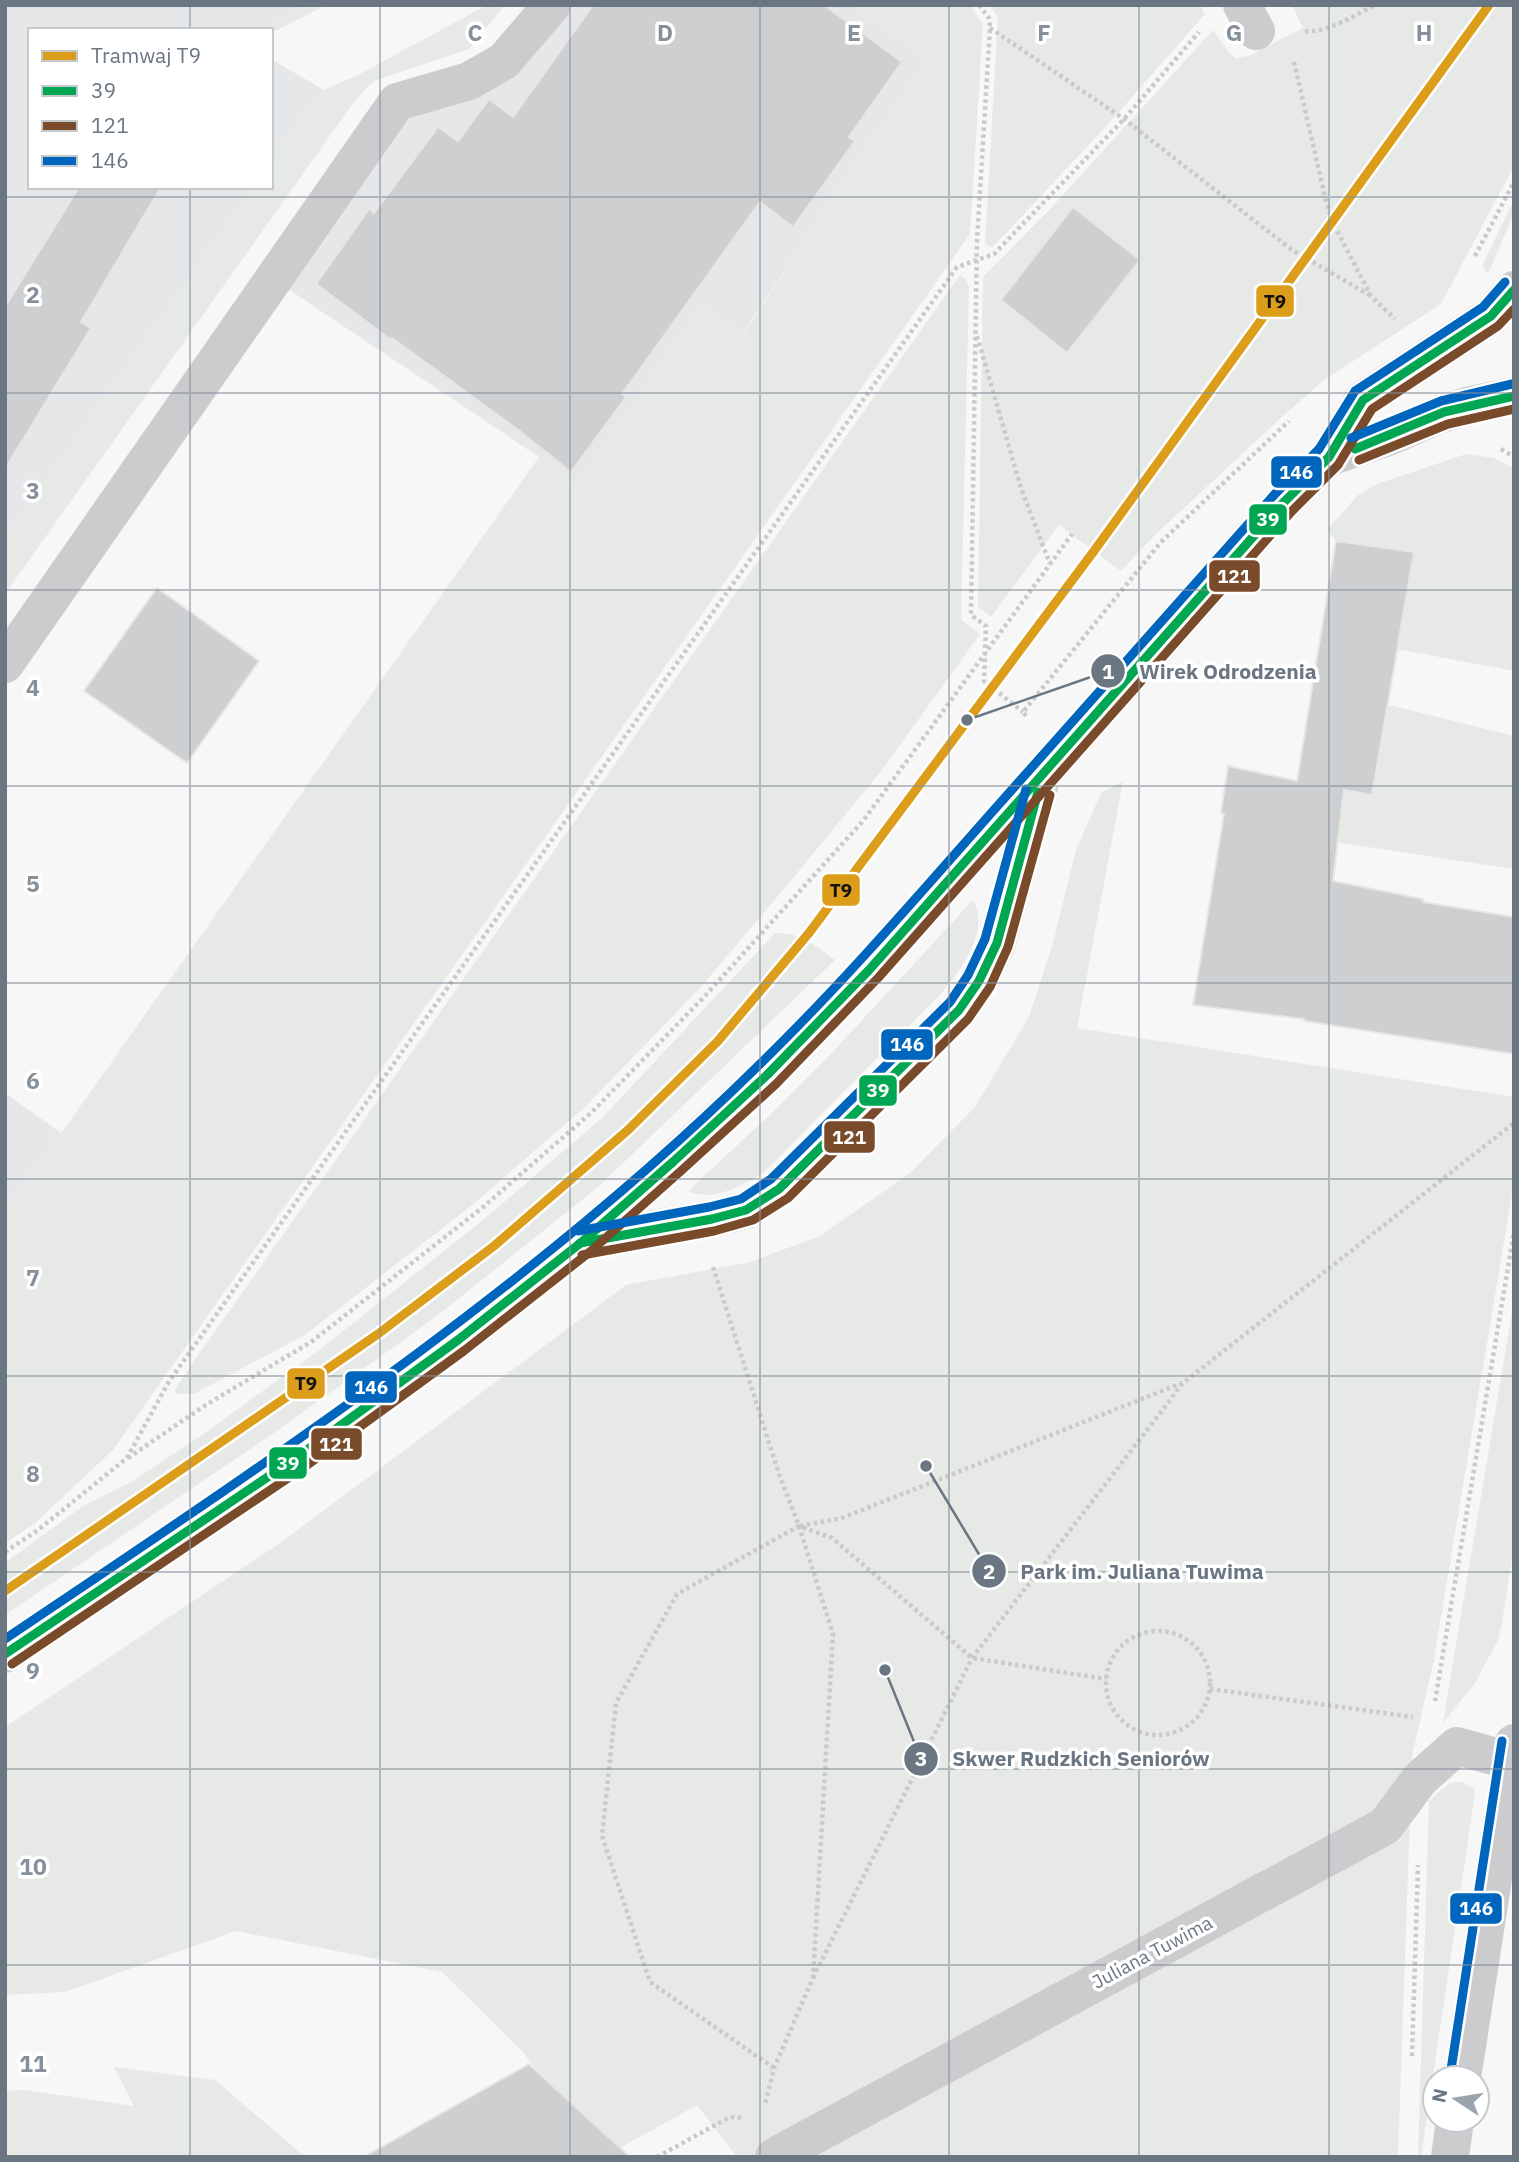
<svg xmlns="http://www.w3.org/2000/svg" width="1519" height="2162" font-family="'IBM Plex Sans',sans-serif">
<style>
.built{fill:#e6e7e8}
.green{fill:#e6e9e5}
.building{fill:#cecfd0;stroke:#e6e6e6;stroke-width:2}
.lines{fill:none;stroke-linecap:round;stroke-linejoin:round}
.path{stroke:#cacacb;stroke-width:4.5;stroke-dasharray:3.5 3.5;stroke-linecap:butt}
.minor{stroke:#ccccce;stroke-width:38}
.bus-1-casing{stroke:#fff;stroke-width:14}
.bus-2-casing{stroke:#fff;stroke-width:14}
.bus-3-casing{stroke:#fff;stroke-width:14}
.bus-1{stroke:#00a651;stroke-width:9}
.bus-2{stroke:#7a4b2a;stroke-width:9}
.bus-3{stroke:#0065bd;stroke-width:9}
.tram-1-casing{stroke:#fff;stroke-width:14}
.tram-1{stroke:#db9d1a;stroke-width:9}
.grid{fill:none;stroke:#85909a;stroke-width:2;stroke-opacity:0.55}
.labels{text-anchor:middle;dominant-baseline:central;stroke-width:7;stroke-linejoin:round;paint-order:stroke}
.street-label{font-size:19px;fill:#6a7783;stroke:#fff}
.grid-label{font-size:23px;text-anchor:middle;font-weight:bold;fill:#85909a;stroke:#fff;stroke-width:7;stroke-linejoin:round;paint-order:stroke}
.leader{fill:none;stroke:#6a7783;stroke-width:2.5}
.callout-dot{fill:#6a7783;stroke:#fff;stroke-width:2.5}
.mark-label{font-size:21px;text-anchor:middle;font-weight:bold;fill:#fff}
.callout-label{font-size:21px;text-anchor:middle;font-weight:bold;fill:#6a7783;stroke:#fff;stroke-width:7;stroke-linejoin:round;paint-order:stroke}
.line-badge{stroke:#fff;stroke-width:2.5}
.badge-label{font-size:19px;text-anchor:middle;font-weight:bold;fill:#fff}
.pale-badge-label{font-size:19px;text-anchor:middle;font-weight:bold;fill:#111}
</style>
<rect width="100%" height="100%" fill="#f7f7f7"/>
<g class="built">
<polygon points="5,5 307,5 261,30 30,30 30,187 255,187 5,541"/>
<polygon points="569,5 854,5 928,57 742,334 702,307 576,485 539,457 288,289 413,111"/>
<polygon points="271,59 324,90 271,164"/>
<polygon points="5,1093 61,1133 5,1213"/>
</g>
<g class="green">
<polygon points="307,5 326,5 271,33 271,30 261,30"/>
<polygon points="487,5 505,5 469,49 374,81 356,99 5,594 5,541 255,187 271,187 271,164 324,90 358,75"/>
<polygon points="854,5 970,5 983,24 970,234 113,1450 34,1524 5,1543 5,1213 539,457 576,485 702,307 743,334 927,57"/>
<polygon points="989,5 1200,5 1205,14 1111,121 992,248 985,243 998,17"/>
<polygon points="1292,5 1514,5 1514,166 1441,304 1324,380 1273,425 1154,536 1121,571 1059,525 991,617 978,607 983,277 1052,207 1213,30 1230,54 1236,58 1249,56 1303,28"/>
<polygon points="1514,200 1514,213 1488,274 1482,266"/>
<polygon points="960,275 966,279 969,287 961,620 980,634 882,770 778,896 698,990 585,1107 476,1202 305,1335 194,1394 176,1394 175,1389 194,1361"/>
<polygon points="1466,454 1494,458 1514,468 1514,671 1397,649 1414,552 1336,541 1327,530 1358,495 1377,484"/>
<polygon points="1389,705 1514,736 1514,869 1288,835 1297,782 1372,795"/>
<polygon points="1123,781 1077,1028 1514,1097 1514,1182 1433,1664 1412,1756 1398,2157 737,2157 697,2105 620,2148 541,2075 521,2050 442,1972 236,1931 65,1992 5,1995 5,1727 283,1541 626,1285 750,1262 820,1236 910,1173 975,1107 1029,1017 1053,943 1076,850 1101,793"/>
<path d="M973 900C991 931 959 972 940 995L763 1173C741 1186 714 1202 688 1191L770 1115 829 1056Z"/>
<path d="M775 933C800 932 816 946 835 960L598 1187 438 1315 278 1430 5 1615V1563L83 1506 133 1481 202 1435 318 1351 488 1216 602 1118Z"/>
<polygon points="1514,1300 1514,1545 1502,1623 1498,1640 1475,1683 1443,1723"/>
<polygon points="1455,1782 1463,1782 1475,1790 1474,1800 1421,2157 1418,2157 1429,1801 1448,1784"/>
<polygon points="114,2067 215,2080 305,2157 5,2157 5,2091 25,2090 134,2106"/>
</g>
<g class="building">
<polygon points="593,5 824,5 902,62 849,137 855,141 793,227 760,202 622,394 626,397 571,472 517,429 392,338 391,340 316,284 369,209 374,213 438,127 458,141 489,99 513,117"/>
<polygon points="79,187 161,187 81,322 91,328 5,469 5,307"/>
<polygon points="1073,207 1140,260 1067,353 1001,300"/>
<polygon points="1336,541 1414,552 1372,795 1344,790 1333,881 1423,899 1423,902 1514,917 1514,1054 1304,1021 1304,1019 1193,1005 1224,814 1221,813 1228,766 1297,781"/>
<polygon points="157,588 259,661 187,763 84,691"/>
<polygon points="529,2064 630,2157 364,2157"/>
</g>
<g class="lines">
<g class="path">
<polyline points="979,5 989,18 990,28 977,240 971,615 986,626 984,681 1023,712"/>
<polyline points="990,28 1124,119 1292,250 1371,296"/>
<path d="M1305 31C1328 33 1355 15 1375 5"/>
<polyline points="1294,62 1326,201 1333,223 1371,296 1395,319"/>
<polyline points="1475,256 1514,182"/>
<polyline points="977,336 1021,488 1050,564"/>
<polyline points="1501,449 1514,457"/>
<polyline points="1026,716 1023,712 1161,542 1289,421"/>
<polyline points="713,1267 779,1474 799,1526 833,1634 813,1978 774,2068 765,2105"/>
<polyline points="128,1458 204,1406 311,1342 482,1208 592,1112 705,996 863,821 1072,534"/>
<polyline points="800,1526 842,1518 1182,1383"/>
<polyline points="5,1552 38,1530 127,1458 168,1383 957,267 994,254 1124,119 1199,32"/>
<circle cx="1158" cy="1683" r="52"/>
<polyline points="1210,1689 1413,1717"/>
<polyline points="1435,1701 1514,1232"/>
<polyline points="813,1978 972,1658 1183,1383 1514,1123"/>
<polyline points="1412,2056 1418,1865"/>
<polyline points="774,2068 650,1982 602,1836 616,1703 677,1594 799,1526 832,1538 972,1658 1106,1679"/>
<polyline points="657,2157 730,2117 743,2118"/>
</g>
<g class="minor">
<polyline points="1242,5 1256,31"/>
<polyline points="1329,457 1388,437 1436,416 1470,405 1514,396"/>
<polyline points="5,664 397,102 469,81 504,61 552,5"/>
<polyline points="583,1241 712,1219 746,1210 779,1189 959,1010 979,981 997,943 1039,786"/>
<polyline points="5,1654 296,1458 458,1340 583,1241 674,1161 767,1075 869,970 1283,503 1329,457 1363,400 1491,316 1514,290"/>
<polyline points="1462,2078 1514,1743"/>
<polyline points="774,2157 1385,1826 1420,1779 1457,1746 1514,1762"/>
<polyline points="1450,2157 1455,2120"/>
</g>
<defs>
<g id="bus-1">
<polyline points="1355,449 1444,412 1514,396"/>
<polyline points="580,1243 712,1219 746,1210 779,1189 959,1010 979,981 997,943 1038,792"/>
<polyline points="5,1654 296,1458 458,1340 583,1241 674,1161 767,1075 869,970 1283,503 1329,457 1363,400 1491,316 1514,290"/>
</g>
<g id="bus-2">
<polyline points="1359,460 1448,424 1514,409"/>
<polyline points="582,1255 714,1231 753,1220 788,1198 968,1019 990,987 1008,947 1050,795"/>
<polyline points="12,1664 303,1468 465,1350 591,1251 682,1170 776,1084 878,978 1292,511 1338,465 1372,409 1498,326 1514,309"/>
</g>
<g id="bus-3">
<polyline points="1351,438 1441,401 1512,384"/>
<polyline points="578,1231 709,1207 741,1199 771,1179 950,1002 968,975 985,939 1026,789"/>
<path d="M5 1639C268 1462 533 1288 759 1065 842 984 917 897 993 811 1087 706 1180 600 1274 495L1319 449 1355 391 1483 307 1505 282"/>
<polyline points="1450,2076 1502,1741"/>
</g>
</defs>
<use href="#bus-1" class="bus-1-casing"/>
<use href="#bus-2" class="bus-2-casing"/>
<use href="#bus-3" class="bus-3-casing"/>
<use href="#bus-1" class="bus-1"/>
<use href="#bus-2" class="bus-2"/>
<use href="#bus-3" class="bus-3"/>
<defs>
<polyline id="tram-1" points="5,1591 378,1334 494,1246 628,1130 718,1041 809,933 1094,551 1489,5"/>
</defs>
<use href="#tram-1" class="tram-1-casing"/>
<use href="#tram-1" class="tram-1"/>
</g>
<path class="grid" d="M190 5V30M380 5V2157M570 5V2157M760 5V2157M949 5V2157M1139 5V2157M1329 5V2157M190 187V2157M5 197H1514M5 393H1514M5 590H1514M5 786H1514M5 983H1514M5 1179H1514M5 1376H1514M5 1572H1514M5 1769H1514M5 1965H1514"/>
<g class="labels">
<g class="street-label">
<text transform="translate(1152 1952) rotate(-28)">Juliana Tuwima</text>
</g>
</g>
<g class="grid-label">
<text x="475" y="41">C</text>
<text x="665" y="41">D</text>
<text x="854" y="41">E</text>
<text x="1044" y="41">F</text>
<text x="1234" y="41">G</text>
<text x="1424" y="41">H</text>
<text x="33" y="303">2</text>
<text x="33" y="499">3</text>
<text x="33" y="696">4</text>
<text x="33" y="892">5</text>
<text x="33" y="1089">6</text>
<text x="33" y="1286">7</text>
<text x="33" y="1482">8</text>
<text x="33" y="1679">9</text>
<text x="33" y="1875">10</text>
<text x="33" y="2072">11</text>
</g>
<path class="leader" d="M967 720L1108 671M926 1466L989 1571M885 1670L921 1759"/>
<g class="callout-dot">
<circle cx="967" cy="720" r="7"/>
<circle cx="926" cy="1466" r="7"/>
<circle cx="885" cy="1670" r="7"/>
<circle cx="1108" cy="671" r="18"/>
<circle cx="989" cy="1571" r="18"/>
<circle cx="921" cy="1759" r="18"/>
</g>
<g class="mark-label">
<text x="1108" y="679">1</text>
<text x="989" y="1579">2</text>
<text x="921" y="1766">3</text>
</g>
<g class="callout-label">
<text x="1228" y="679">Wirek Odrodzenia</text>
<text x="1142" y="1579">Park im. Juliana Tuwima</text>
<text x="1081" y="1766">Skwer Rudzkich Seniorów</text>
</g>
<g class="line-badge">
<rect x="1255" y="284" width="40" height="34" rx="7" fill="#db9d1a"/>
<rect x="1270" y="455" width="53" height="34" rx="7" fill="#0065bd"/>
<rect x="1248" y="503" width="40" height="33" rx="7" fill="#00a651"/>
<rect x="1208" y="559" width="53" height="34" rx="7" fill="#7a4b2a"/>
<rect x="821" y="873" width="40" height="34" rx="7" fill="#db9d1a"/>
<rect x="880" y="1028" width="54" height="33" rx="7" fill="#0065bd"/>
<rect x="858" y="1074" width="40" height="33" rx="7" fill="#00a651"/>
<rect x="823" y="1120" width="53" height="34" rx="7" fill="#7a4b2a"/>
<rect x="286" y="1367" width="40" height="33" rx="7" fill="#db9d1a"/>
<rect x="344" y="1370" width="54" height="34" rx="7" fill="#0065bd"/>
<rect x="310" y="1427" width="53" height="34" rx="7" fill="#7a4b2a"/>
<rect x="268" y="1446" width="40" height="34" rx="7" fill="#00a651"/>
<rect x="1449" y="1892" width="54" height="33" rx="7" fill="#0065bd"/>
</g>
<g class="badge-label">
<text x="1296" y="479">146</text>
<text x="1268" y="526">39</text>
<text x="1234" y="583">121</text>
<text x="907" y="1051">146</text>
<text x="878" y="1097">39</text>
<text x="849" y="1144">121</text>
<text x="371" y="1394">146</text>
<text x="336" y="1451">121</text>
<text x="288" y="1470">39</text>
<text x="1476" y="1915">146</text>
</g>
<g class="pale-badge-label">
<text x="1275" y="308">T9</text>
<text x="841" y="897">T9</text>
<text x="306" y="1390">T9</text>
</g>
<rect width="1519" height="2162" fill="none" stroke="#6a7783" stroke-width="14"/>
<rect x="28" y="28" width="245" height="161" fill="#ffffff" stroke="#c3c9cd" stroke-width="2"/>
<rect x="42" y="51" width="35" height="10" fill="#db9d1a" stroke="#c3c9cd" stroke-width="2"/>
<text x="91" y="63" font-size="21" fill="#6a7783">Tramwaj T9</text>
<rect x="42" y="86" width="35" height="10" fill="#00a651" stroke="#c3c9cd" stroke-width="2"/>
<text x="91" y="98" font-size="21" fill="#6a7783">39</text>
<rect x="42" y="121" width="35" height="10" fill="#7a4b2a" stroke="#c3c9cd" stroke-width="2"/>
<text x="91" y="133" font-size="21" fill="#6a7783">121</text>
<rect x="42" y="156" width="35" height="10" fill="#0065bd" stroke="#c3c9cd" stroke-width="2"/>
<text x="91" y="168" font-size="21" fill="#6a7783">146</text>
<g transform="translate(1456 2099) rotate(282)"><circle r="33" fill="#ffffff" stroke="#c3c9cd" stroke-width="2"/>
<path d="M0-5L12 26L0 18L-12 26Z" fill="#9ba4ac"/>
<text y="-10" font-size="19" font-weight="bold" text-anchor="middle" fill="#6a7783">N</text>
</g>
</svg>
